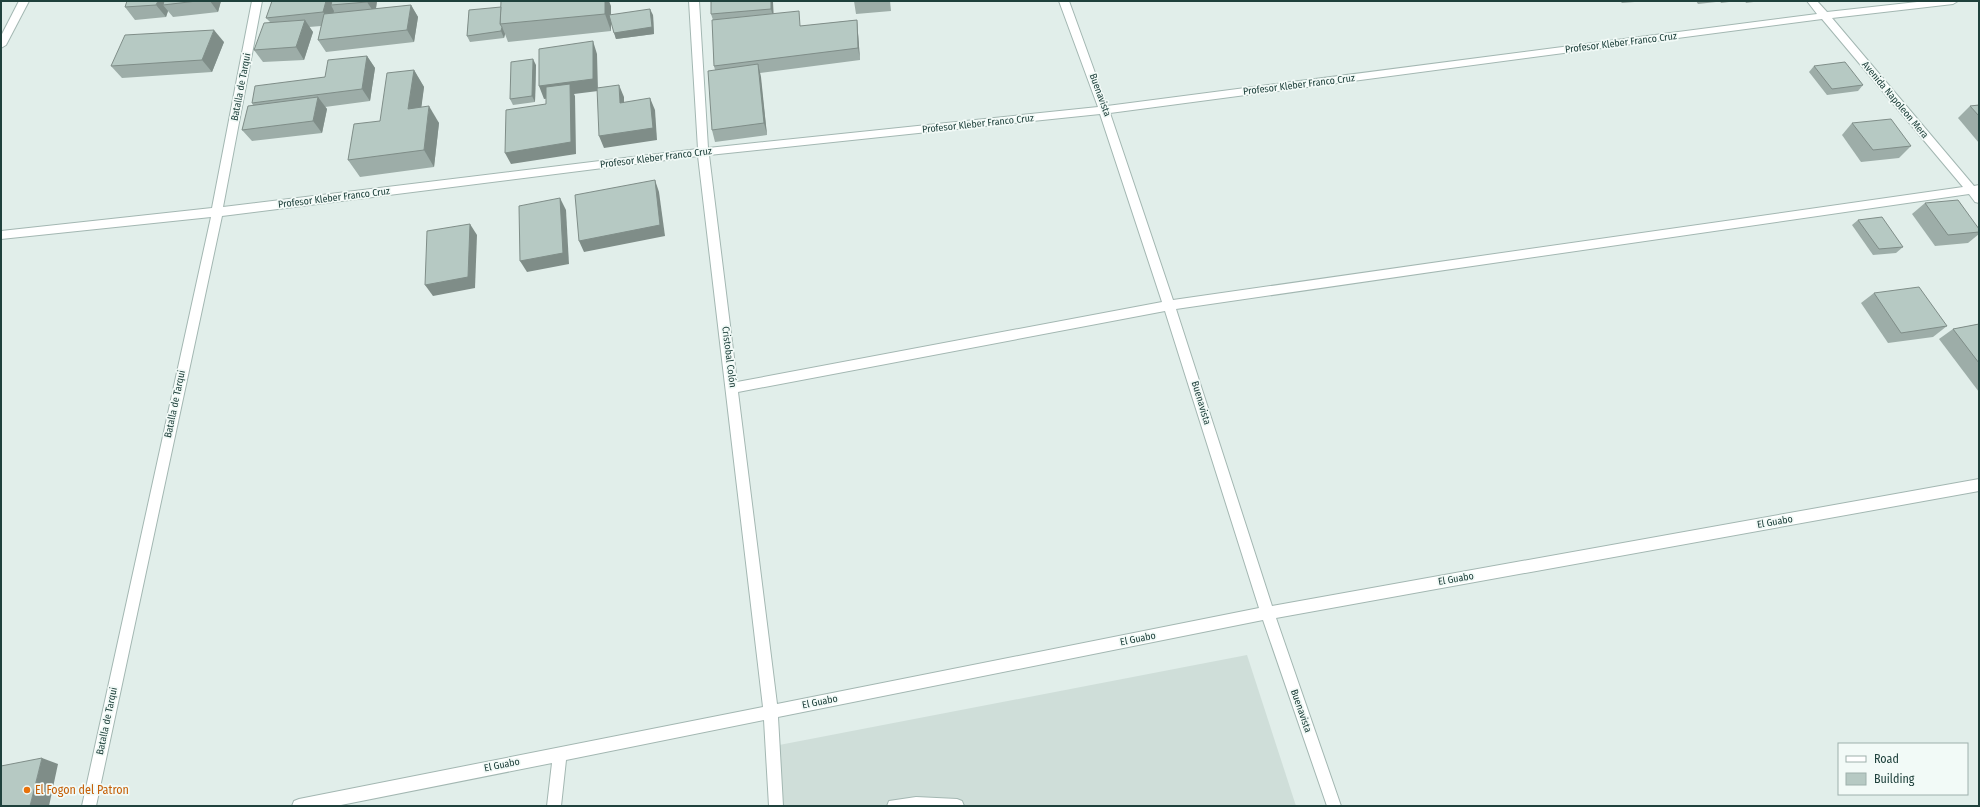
<svg xmlns="http://www.w3.org/2000/svg" width="1980" height="807" font-family="'Fira Sans Condensed',sans-serif">
<style>
.built{fill:#cfded9}
.lines{fill:none;stroke-linecap:round;stroke-linejoin:round}
.minor-casing{stroke:#a3b7b2;stroke-width:2}
.minor{fill:#fff;fill-rule:evenodd}
.wall{fill:#9dada8}
.shaded-wall{fill:#7f8d88}
.building{fill:#b6c9c3;stroke:#7f8d88}
.food-dot{fill:#e8710a;stroke:#f2faf7;stroke-width:1.5}
.labels{text-anchor:middle;dominant-baseline:central;stroke-width:3.5;stroke-linejoin:round;paint-order:stroke}
.street-label{font-size:10px;fill:#1f413c;stroke:#f2faf7}
.near-food-label{font-size:12px;fill:#c56008;stroke:#f2faf7;text-anchor:start}
</style>
<rect width="100%" height="100%" fill="#e1eeea"/>
<polygon class="built" points="1247,655 1296,806 782,806 774,746"/>
<g class="lines">
<defs>
<g id="minor">
<polygon points="19,1 29,1 6,45 1,48 1,36"/>
<path d="M252 1H262L223 207 698 149 689 1H699L708 148 1098 107 1059 1H1069L1107 106 1817 14 1807 1H1817L1827 12 1926 1H1958L1953 4 1832 18 1974 186 1979 185V203L1975 202 1969 194 1176 309 1272 606 1979 479V491L1276 618 1341 806H1327L1263 620 778 717 783 806H769L764 720 566 760 561 806H547L552 763 336 806H292L294 801 299 799 763 707 698 156 222 216 96 806H82L211 217 1 239V231L212 208ZM1822 19 1963 187 1173 300 1110 113ZM1100 114 1162 302 737 382 709 155ZM1165 311 1259 608 777 704 738 392Z"/>
<polygon points="916,797 957,799 962,801 964,806 887,806 889,801"/>
</g>
</defs>
<use href="#minor" class="minor-casing"/>
<use href="#minor" class="minor"/>
</g>
<g class="wall">
<polygon points="127,1 221,1 218,12 173,17 168,11 166,17 135,20 125,7"/>
<polygon points="272,1 377,1 376,9 411,5 418,17 414,42 326,52 318,40 321,26 309,27 313,32 304,60 263,62 254,50 270,22 266,18"/>
<polygon points="773,1 773,14 801,26 857,20 858,33 860,60 760,73 767,135 715,142 712,130 715,70 714,66 713,20 711,14"/>
<polygon points="854,1 890,1 891,11 856,14"/>
<polygon points="1620,1 1647,1 1622,3"/>
<polygon points="1696,1 1717,1 1716,2 1698,4"/>
<polygon points="1720,1 1737,1 1721,3"/>
<polygon points="1745,1 1761,1 1746,3"/>
<polygon points="611,6 611,15 653,15 654,34 616,39 611,21 611,31 508,42 505,34 504,38 470,42 467,36 469,10"/>
<polygon points="224,42 212,72 122,78 111,66"/>
<polygon points="367,56 375,68 370,101 325,107 327,109 322,133 252,141 242,130 253,105 252,103 325,77"/>
<polygon points="536,65 535,102 513,105 510,99"/>
<polygon points="1814,66 1863,85 1858,91 1827,95 1809,72"/>
<polygon points="414,70 424,87 421,107 439,123 434,167 360,177 348,160 380,121"/>
<polygon points="1979,105 1979,143 1958,118 1970,106"/>
<polygon points="1852,123 1911,146 1899,158 1861,162 1842,135"/>
<polygon points="1925,203 1979,229 1979,234 1968,243 1935,246 1912,214"/>
<polygon points="1858,220 1903,247 1896,253 1873,255 1852,225"/>
<polygon points="1874,293 1947,326 1933,337 1888,343 1861,303"/>
<polygon points="1979,324 1979,392 1939,339 1953,329"/>
</g>
<g class="shaded-wall">
<polygon points="158,1 172,1 163,5 168,11 166,17 156,5"/>
<polygon points="210,1 221,1 218,12"/>
<polygon points="326,1 337,1 331,5 334,11 331,25 323,12"/>
<polygon points="367,1 377,1 375,14 367,2"/>
<polygon points="605,1 609,1 611,6 611,31 605,14"/>
<polygon points="771,1 773,1 773,2 774,21 771,9"/>
<polygon points="411,5 418,17 414,42 407,30"/>
<polygon points="650,9 653,15 654,34 616,39 614,33"/>
<polygon points="305,20 313,32 304,60 296,47"/>
<polygon points="857,20 858,33 860,60 858,48"/>
<polygon points="502,27 505,34 504,38 501,31"/>
<polygon points="214,30 224,42 212,72 202,60"/>
<polygon points="593,41 597,54 598,91 574,94 575,96 576,154 511,164 505,153 570,95 544,99 539,86"/>
<polygon points="367,56 375,68 370,101 362,89"/>
<polygon points="533,59 536,65 535,102 532,96"/>
<polygon points="758,64 761,77 767,135 764,123"/>
<polygon points="414,70 424,87 419,126 408,109"/>
<polygon points="619,85 624,97 624,115 620,103"/>
<polygon points="318,97 327,109 322,133 313,121"/>
<polygon points="650,98 655,110 657,140 604,148 599,136"/>
<polygon points="429,106 439,123 434,167 424,150"/>
<polygon points="655,180 659,192 665,236 584,252 579,241"/>
<polygon points="560,198 566,210 569,264 527,272 520,261"/>
<polygon points="470,224 477,235 475,288 433,296 425,285"/>
<polygon points="42,758 58,764 49,806 30,806"/>
</g>
<g class="building">
<polygon points="127,1 158,1 156,5 125,7"/>
<polygon points="164,1 197,1 163,5"/>
<polygon points="272,1 326,1 323,12 266,18"/>
<polygon points="332,1 367,1 367,2 331,5"/>
<polygon points="501,1 605,1 605,14 500,24"/>
<polygon points="711,1 771,1 771,9 711,14"/>
<polygon points="411,5 407,30 318,40 324,14"/>
<polygon points="501,7 500,24 502,27 501,31 467,36 469,10"/>
<polygon points="650,9 652,27 614,33 609,15"/>
<polygon points="799,11 800,26 857,20 858,48 714,66 712,20"/>
<polygon points="305,20 296,47 254,50 264,23"/>
<polygon points="214,30 202,60 111,66 125,35"/>
<polygon points="593,41 593,79 539,86 539,49"/>
<polygon points="367,56 362,89 252,103 255,86 325,77 328,60"/>
<polygon points="533,59 532,96 510,99 511,62"/>
<polygon points="1845,62 1863,85 1832,89 1814,66"/>
<polygon points="758,64 764,123 712,130 708,71"/>
<polygon points="414,70 408,109 429,106 424,150 348,160 354,124 380,121 387,73"/>
<polygon points="570,84 571,142 505,153 506,110 546,104 546,87"/>
<polygon points="619,85 620,103 650,98 653,128 599,136 597,88"/>
<polygon points="318,97 313,121 242,130 248,106"/>
<polygon points="1979,105 1979,116 1970,106"/>
<polygon points="1891,119 1911,146 1873,150 1852,123"/>
<polygon points="655,180 660,225 579,241 575,195"/>
<polygon points="560,198 563,253 520,261 519,206"/>
<polygon points="1958,200 1979,229 1979,232 1948,235 1925,203"/>
<polygon points="1882,217 1903,247 1879,249 1858,220"/>
<polygon points="470,224 468,277 425,285 427,231"/>
<polygon points="1919,287 1947,326 1901,333 1874,293"/>
<polygon points="1979,324 1979,363 1953,329"/>
<polygon points="42,758 30,806 1,806 1,766"/>
</g>
<circle class="food-dot" cx="27" cy="790" r="4"/>
<g class="labels">
<g class="street-label">
<text transform="translate(1621 43) rotate(-7)">Profesor Kleber Franco Cruz</text>
<text transform="translate(1299 85) rotate(-7)">Profesor Kleber Franco Cruz</text>
<text transform="translate(241 87) rotate(-79)">Batalla de Tarqui</text>
<text transform="translate(1100 95) rotate(70)">Buenavista</text>
<text transform="translate(1895 100) rotate(50)">Avenida Napoleon Mera</text>
<text transform="translate(978 124) rotate(-6)">Profesor Kleber Franco Cruz</text>
<text transform="translate(656 158) rotate(-7)">Profesor Kleber Franco Cruz</text>
<text transform="translate(334 198) rotate(-7)">Profesor Kleber Franco Cruz</text>
<text transform="translate(729 357) rotate(83)">Cristobal Colón</text>
<text transform="translate(1201 403) rotate(73)">Buenavista</text>
<text transform="translate(175 404) rotate(-78)">Batalla de Tarqui</text>
<text transform="translate(1775 522) rotate(-10)">El Guabo</text>
<text transform="translate(1456 579) rotate(-10)">El Guabo</text>
<text transform="translate(1138 639) rotate(-11)">El Guabo</text>
<text transform="translate(820 702) rotate(-11)">El Guabo</text>
<text transform="translate(1301 711) rotate(71)">Buenavista</text>
<text transform="translate(107 721) rotate(-78)">Batalla de Tarqui</text>
<text transform="translate(502 765) rotate(-11)">El Guabo</text>
</g>
<g class="near-food-label">
<text x="35" y="790">El Fogon del Patron</text>
</g>
</g>
<rect width="1980" height="807" fill="none" stroke="#1f413c" stroke-width="4"/>
<rect x="1838" y="743" width="130" height="52" fill="#f2faf7" stroke="#9eb0ac"/>
<rect x="1846" y="756" width="20" height="6" fill="#ffffff" stroke="#9eb0ac"/>
<text x="1874" y="763" font-size="12" fill="#1f413c">Road</text>
<rect x="1846" y="773" width="20" height="12" fill="#b6c9c3" stroke="#9eb0ac"/>
<text x="1874" y="783" font-size="12" fill="#1f413c">Building</text>
</svg>
